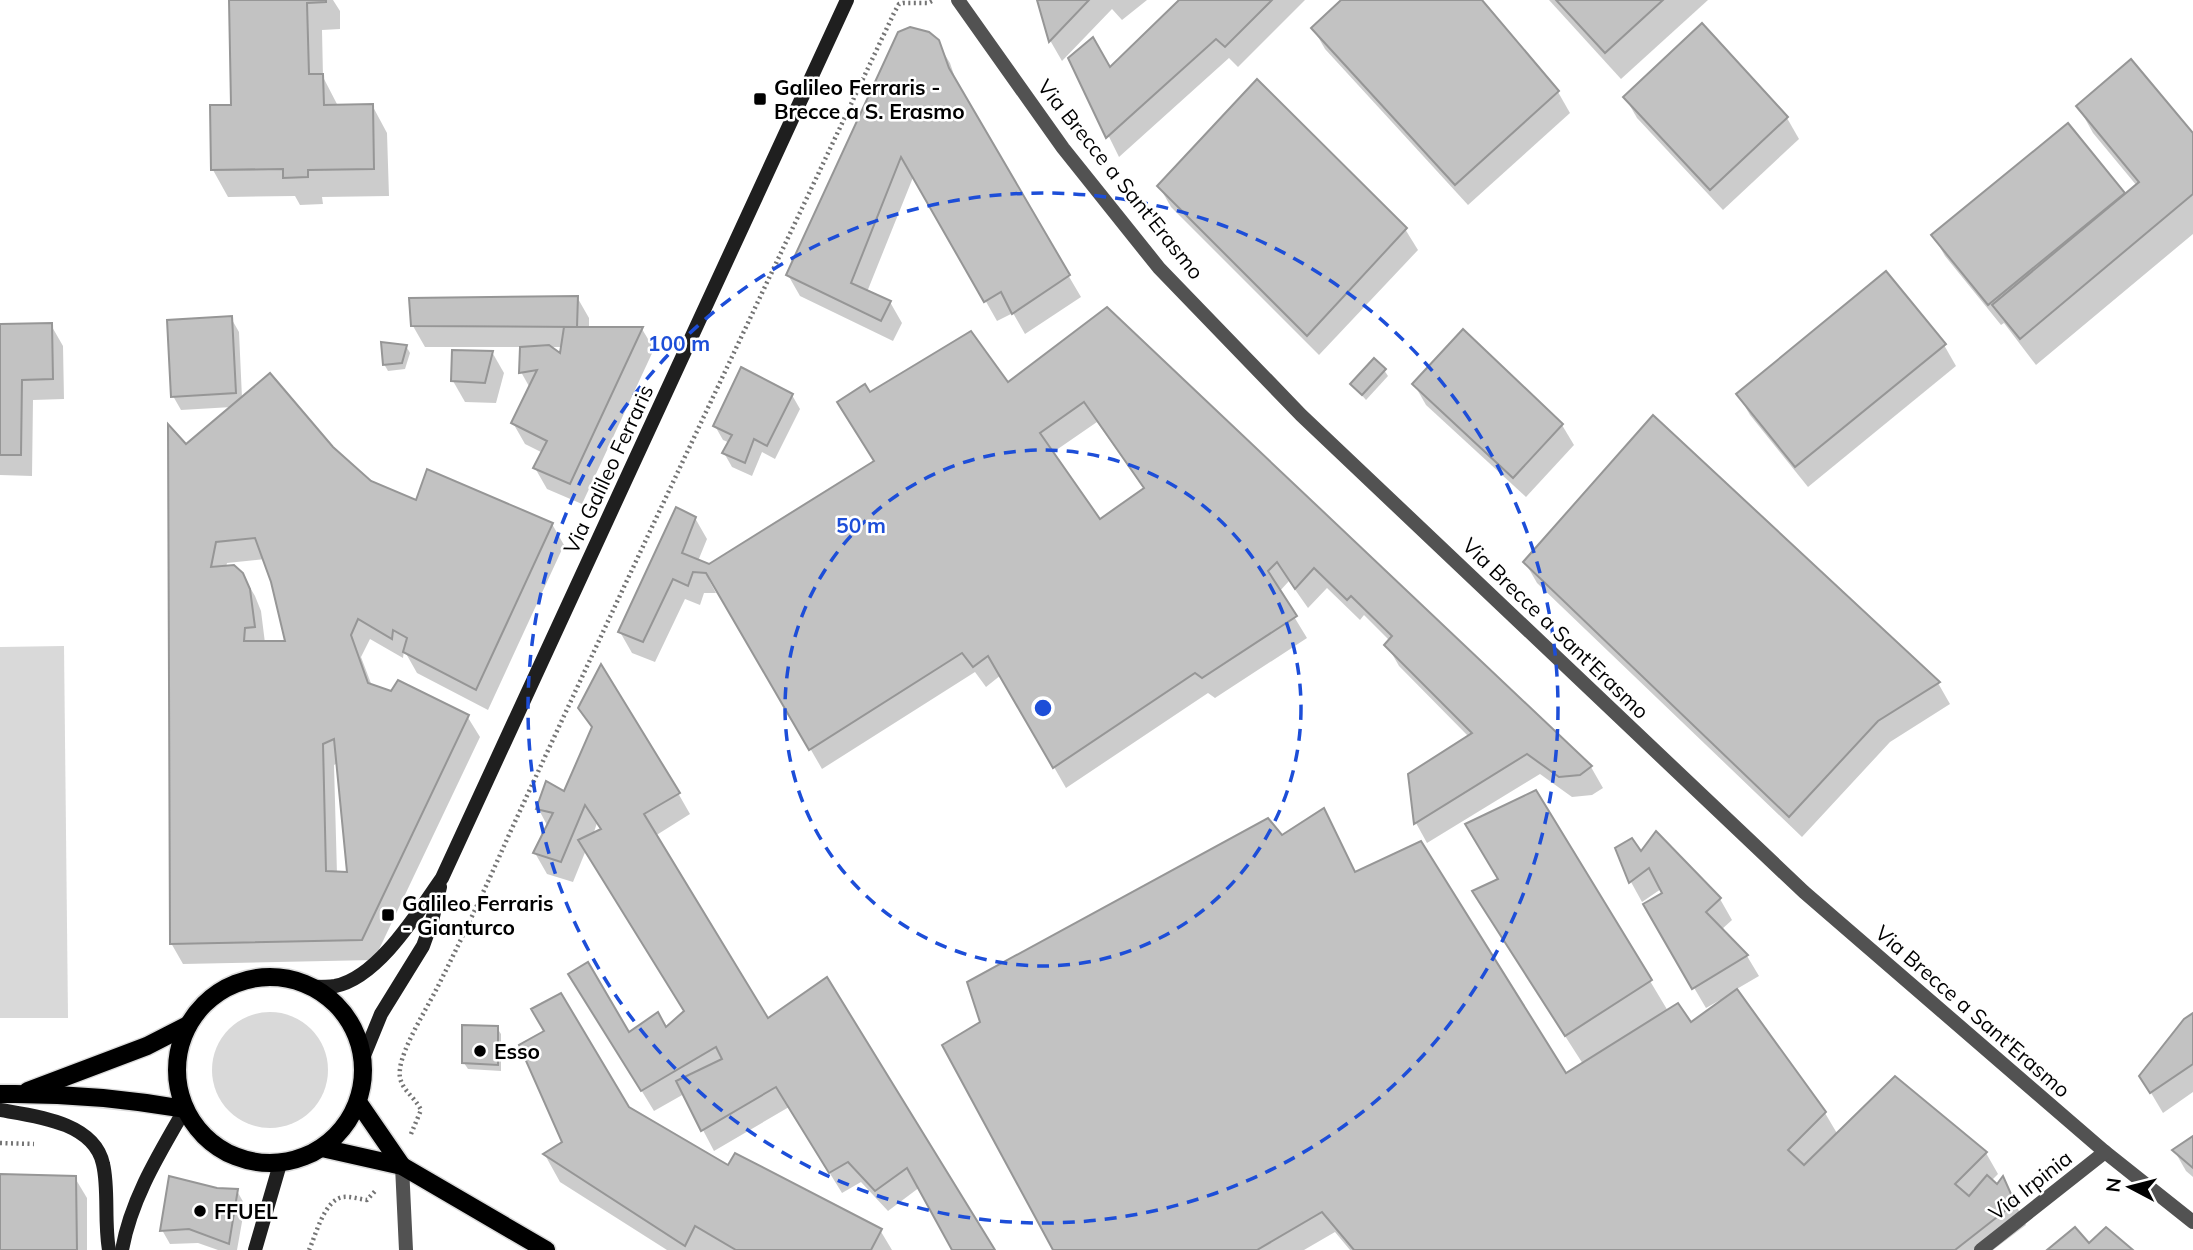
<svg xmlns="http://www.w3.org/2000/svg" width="2193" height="1250" font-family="Mulish,sans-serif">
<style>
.green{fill:#d9d9d9}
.shadow{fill:#0003;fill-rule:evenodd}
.building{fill:#c2c2c2;stroke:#969696;stroke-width:2;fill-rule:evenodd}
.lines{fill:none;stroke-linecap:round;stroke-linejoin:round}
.primary-casing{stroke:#dbdbdb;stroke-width:21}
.path{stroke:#747474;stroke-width:4.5;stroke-dasharray:2 3.5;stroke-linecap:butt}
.street{stroke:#525252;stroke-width:14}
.secondary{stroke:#1f1f1f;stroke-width:14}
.primary{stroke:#000;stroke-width:18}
.ring{fill:none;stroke:#1d4ed8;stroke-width:3.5;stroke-dasharray:12 9}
.poi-dot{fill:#000;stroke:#fff;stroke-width:2.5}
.labels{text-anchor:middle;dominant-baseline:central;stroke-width:5;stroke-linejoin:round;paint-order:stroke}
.poi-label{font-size:21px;font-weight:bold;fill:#000;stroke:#fff;text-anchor:start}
.street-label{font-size:21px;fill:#000;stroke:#fff}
.centre{fill:#1d4ed8;stroke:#fff;stroke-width:3.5}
.ring-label{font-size:21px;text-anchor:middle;font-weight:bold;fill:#1d4ed8;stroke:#fff;stroke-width:5;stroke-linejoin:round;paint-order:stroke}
</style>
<rect width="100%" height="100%" fill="#fff"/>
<g class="green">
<polygon points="64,646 68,1018 0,1018 0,647"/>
<circle cx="270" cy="1070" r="58"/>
</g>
<g class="shadow">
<polygon points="230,0 333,0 340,11 340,29 322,30 323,77 338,106 372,105 387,133 389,196 322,197 323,204 300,205 295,196 228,197 213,170 232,107"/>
<polygon points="1039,0 1147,0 1122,20 1112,9 1062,61 1051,42"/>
<polygon points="1181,0 1305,0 1238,67 1229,58 1119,157 1070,58 1109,70"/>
<polygon points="1344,0 1479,0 1558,92 1570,113 1468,205 1325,49 1313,28"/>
<polygon points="1549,0 1708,0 1621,79"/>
<polygon points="937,42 950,63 959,90 1081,297 1025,334 1013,313 997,321 914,175 867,292 890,302 902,323 893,341 800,296 788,275"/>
<polygon points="1625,97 1787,118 1799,139 1723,210 1637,118"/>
<polygon points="2078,106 2193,136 2193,234 2036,365 2004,323 2001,325 1945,256 1933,235 2068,126 2125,196 2137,186 2093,133"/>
<polygon points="1159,186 1405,229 1418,250 1319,355 1171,207"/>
<polygon points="1886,274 1944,345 1956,366 1808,487 1750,415 1738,394"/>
<path d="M577 297 589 318V328L642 329 654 349 582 504 547 489 535 468 543 453 525 444 513 423 530 388 521 372 522 347H425L413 326ZM548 347H563L562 356Z"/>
<path d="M1107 309 1591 767 1603 788 1592 795 1572 797 1540 774 1427 843 1416 823 1469 737 1399 666 1387 645 1390 641 1364 615 1360 620 1327 588 1308 608 1289 581 1279 592 1307 638 1215 698 1208 693 1066 788 1001 675 986 687 975 672 822 769 713 580H709L716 593H704L700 605 685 599 655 662 632 653 620 632 695 518 707 539 698 561 709 566 876 462 869 395 1008 384ZM1097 422 1145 490 1100 522 1052 453Z"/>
<path d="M231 318 239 332 242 398 332 448 370 483 417 502 552 524 564 545 488 710 417 673 404 650 403 658 370 639 361 657 372 686 467 716 480 737 374 960 183 964 171 943 185 446 232 407 181 410 173 396ZM265 559 273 582 288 643H265L261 611 255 596 242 574 226 567 227 563ZM338 763 349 874H337L334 765Z"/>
<polygon points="51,325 63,346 64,399 33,400 32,476 0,475 0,326"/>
<polygon points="406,346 410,353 405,369 388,371 384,364"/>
<polygon points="492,352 504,373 496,403 465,402 453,381"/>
<polygon points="1384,370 1388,376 1366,400 1352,384"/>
<polygon points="1414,384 1562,425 1574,445 1526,497 1426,405"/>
<polygon points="792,395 800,409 775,459 762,452 752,476 732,467 724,453 730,443 723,440 715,426"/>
<polygon points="1525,562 1938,683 1950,704 1890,742 1802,837 1537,583"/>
<path d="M580 708 678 793 690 814 655 836 768 1020 993 1250H954L920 1187 888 1211 861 1182 842 1193 789 1107 714 1151 684 1094 654 1111 583 995 629 1034 666 1029 690 1017 586 850 573 882 547 874 535 853 548 827 538 808 564 793 593 729ZM597 823 602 830 593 835Z"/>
<polygon points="1324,810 1356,874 1565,1075 1583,1064 1490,919 1650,981 1668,1011 1690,1025 1722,1002 1720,1000 1706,1008 1645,905 1664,894 1661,889 1642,902 1631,882 1617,849 1640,853 1720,899 1732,920 1721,930 1747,956 1759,976 1735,990 1825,1113 1838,1135 1895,1078 1986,1153 1998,1174 1991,1181 1997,1187 2003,1179 2026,1225 1993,1250 1350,1250 1335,1232 1304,1250 1055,1250 1282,838"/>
<polygon points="2193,1016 2193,1092 2163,1113 2141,1076"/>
<polygon points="497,1028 501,1034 501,1071 468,1069 464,1063"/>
<polygon points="546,1032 627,1108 729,1167 880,1230 892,1250 667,1250 560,1182 545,1155 564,1142"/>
<polygon points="2193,1138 2193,1177 2186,1171 2174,1150"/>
<polygon points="0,1176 75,1178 87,1198 87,1250 0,1250"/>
<polygon points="217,1190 237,1191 245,1205 237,1250 218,1250 198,1243 170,1244 162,1230"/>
</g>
<g class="building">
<polygon points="229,0 326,0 326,2 307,3 309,74 323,74 324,105 373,104 374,169 308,170 308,177 283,178 283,169 211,170 210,105 231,105"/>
<polygon points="1037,0 1089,0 1049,42"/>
<polygon points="1179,0 1272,0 1225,47 1216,39 1106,138 1068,58 1093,37 1110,67"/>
<polygon points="1341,0 1482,0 1559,91 1455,185 1311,28"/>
<polygon points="1556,0 1663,0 1605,53"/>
<polygon points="1702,23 1788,117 1710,190 1623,97"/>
<polygon points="910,27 929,32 939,40 949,68 1070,275 1012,314 1001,292 984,302 901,157 851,283 891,301 881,321 786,275 898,32"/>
<polygon points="2131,59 2193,133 2193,194 2020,339 1992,305 2139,182 2076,106"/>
<polygon points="1257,79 1407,228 1307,336 1157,186"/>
<polygon points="2068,123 2125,193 1988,305 1931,235"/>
<polygon points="1886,271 1946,344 1795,467 1736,394"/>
<polygon points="578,296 577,327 411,326 409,298"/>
<path d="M1107 307 1592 766 1580 775 1559 777 1527 754 1414 824 1408 774 1472 733 1384 645 1392 636 1351 596 1347 600 1314 568 1295 589 1277 562 1268 571 1297 616 1202 678 1195 673 1053 768 988 656 973 667 962 653 809 750 706 573 693 572 688 586 673 579 643 642 618 632 676 507 696 517 682 553 709 564 874 461 837 402 865 384 870 392 971 331 1008 382ZM1084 402 1144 488 1100 519 1040 433Z"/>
<polygon points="232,316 236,393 171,397 167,320"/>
<polygon points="52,323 53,379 22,380 21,455 0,455 0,324"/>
<polygon points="564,327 643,327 570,484 533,468 547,441 511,423 537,370 519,373 520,347 549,345 560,353"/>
<polygon points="1463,329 1563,424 1513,478 1412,384"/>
<polygon points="381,342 407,345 402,363 383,365"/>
<polygon points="452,350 493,351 485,383 451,381"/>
<polygon points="1374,358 1386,369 1362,395 1350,384"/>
<polygon points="741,367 793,394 767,446 754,439 745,463 722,453 732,435 713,426"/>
<path d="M270 373 333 447 371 481 416 500 427 469 553 523 476 690 403 652 407 638 393 630 392 639 358 619 351 635 368 683 391 691 398 680 469 715 362 940 170 944 168 424 186 444ZM255 538 271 582 285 641H244L245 628 255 627 250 589 243 573 234 565 211 567 216 542ZM334 739 347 872 326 871 323 744Z"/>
<polygon points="1653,415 1940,682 1878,721 1789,817 1523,562"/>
<polygon points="601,664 680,793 644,814 768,1018 827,977 995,1250 952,1250 907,1168 875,1191 848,1162 829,1173 776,1087 701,1131 676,1081 722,1059 716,1047 641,1091 568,974 588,962 629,1032 658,1012 666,1027 684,1011 578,840 601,829 585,805 561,862 533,853 553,813 536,809 546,781 564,791 592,727 578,708"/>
<polygon points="1536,790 1652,980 1565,1036 1472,891 1498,879 1465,824"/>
<polygon points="1324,808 1355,872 1421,841 1566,1073 1678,1003 1691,1022 1737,989 1826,1112 1788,1150 1804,1165 1895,1076 1987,1152 1955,1184 1969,1196 1987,1175 1997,1184 2003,1176 2015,1203 1955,1250 1354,1250 1322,1212 1257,1250 1053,1250 942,1045 980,1022 967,982 1268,818 1282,835"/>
<polygon points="1656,831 1721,898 1706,912 1748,955 1692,989 1643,904 1662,893 1649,868 1629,883 1615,848 1632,838 1641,851"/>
<polygon points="561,993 629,1107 728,1165 735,1153 882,1229 871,1250 736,1250 695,1226 685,1246 543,1154 562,1142 519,1045 544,1031 531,1009"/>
<polygon points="2193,1013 2193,1064 2150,1093 2139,1076 2184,1019"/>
<polygon points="462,1025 498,1026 498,1065 462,1063"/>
<polygon points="2193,1136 2193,1168 2172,1150"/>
<polygon points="0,1174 76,1176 77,1250 0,1250"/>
<polygon points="169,1176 217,1188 238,1189 229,1244 189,1229 160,1231"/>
<polygon points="2075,1227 2089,1243 2106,1227 2133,1250 2047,1250"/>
</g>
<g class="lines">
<defs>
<g id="primary">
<circle cx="270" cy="1070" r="93"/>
<polyline points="28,1091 147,1046 188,1025"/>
<path d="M0 1094C62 1093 123 1098 185 1109"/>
<polyline points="358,1102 402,1166"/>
<polyline points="322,1148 402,1166 546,1250"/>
</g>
</defs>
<use href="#primary" class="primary-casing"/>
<g class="path">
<path d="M411 1134 421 1110C414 1095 397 1088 400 1069 402 1049 425 1011 435 992 461 941 485 889 508 837 635 561 765 287 894 13L899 4 903 3H928L934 0"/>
<polyline points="0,1143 34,1144"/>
<path d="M309 1250C316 1235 324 1200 343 1197 350 1196 359 1199 367 1200L377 1189"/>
</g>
<g class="street">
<polyline points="958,0 1063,148 1159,268 1301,415 1804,892 2105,1152 2193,1222"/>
<polyline points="402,1166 406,1250"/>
<polyline points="1981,1250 2105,1152"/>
</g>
<g class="secondary">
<path d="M313 987C320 987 328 987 335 986 378 978 418 912 442 878L847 0"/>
<polyline points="363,1058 381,1014 423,946 432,921 440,887"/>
<path d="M0 1110C35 1116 94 1122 103 1164 109 1189 104 1222 109 1250"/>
<path d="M122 1250C131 1199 159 1154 185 1109"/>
<polyline points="255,1250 280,1164"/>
</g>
<use href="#primary" class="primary"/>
</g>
<g class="ring">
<circle cx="1043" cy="708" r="258"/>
<circle cx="1043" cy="708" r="515"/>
</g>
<g class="poi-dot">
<rect x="753" y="92" width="14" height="14" rx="3.5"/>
<rect x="381" y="908" width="14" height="14" rx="3.5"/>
<circle cx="480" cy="1051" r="7"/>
<circle cx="200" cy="1211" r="7"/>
</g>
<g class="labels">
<g class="poi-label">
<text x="774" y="87">Galileo Ferraris -<tspan x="774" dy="24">Brecce a S. Erasmo</tspan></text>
<text x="402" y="903">Galileo Ferraris<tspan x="402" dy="24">- Gianturco</tspan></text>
<text x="494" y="1051">Esso</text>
<text x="214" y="1211">FFUEL</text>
</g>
<g class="street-label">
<text transform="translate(1121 179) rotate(51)">Via Brecce a Sant'Erasmo</text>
<text transform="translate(608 469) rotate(-65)">Via Galileo Ferraris</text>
<text transform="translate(1556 628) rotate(44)">Via Brecce a Sant'Erasmo</text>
<text transform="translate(1973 1011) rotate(41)">Via Brecce a Sant'Erasmo</text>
<text transform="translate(2030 1185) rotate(-38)">Via Irpinia</text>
</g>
</g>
<circle cx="1043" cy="708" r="10" class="centre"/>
<g class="ring-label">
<text x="679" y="351">100 m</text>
<text x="861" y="533">50 m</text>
</g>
<g transform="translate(2130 1187) rotate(277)" stroke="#ffffff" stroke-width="5" paint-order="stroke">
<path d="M0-5L12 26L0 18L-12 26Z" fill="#000000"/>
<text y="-10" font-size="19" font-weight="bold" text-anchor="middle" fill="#000000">N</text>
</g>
</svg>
